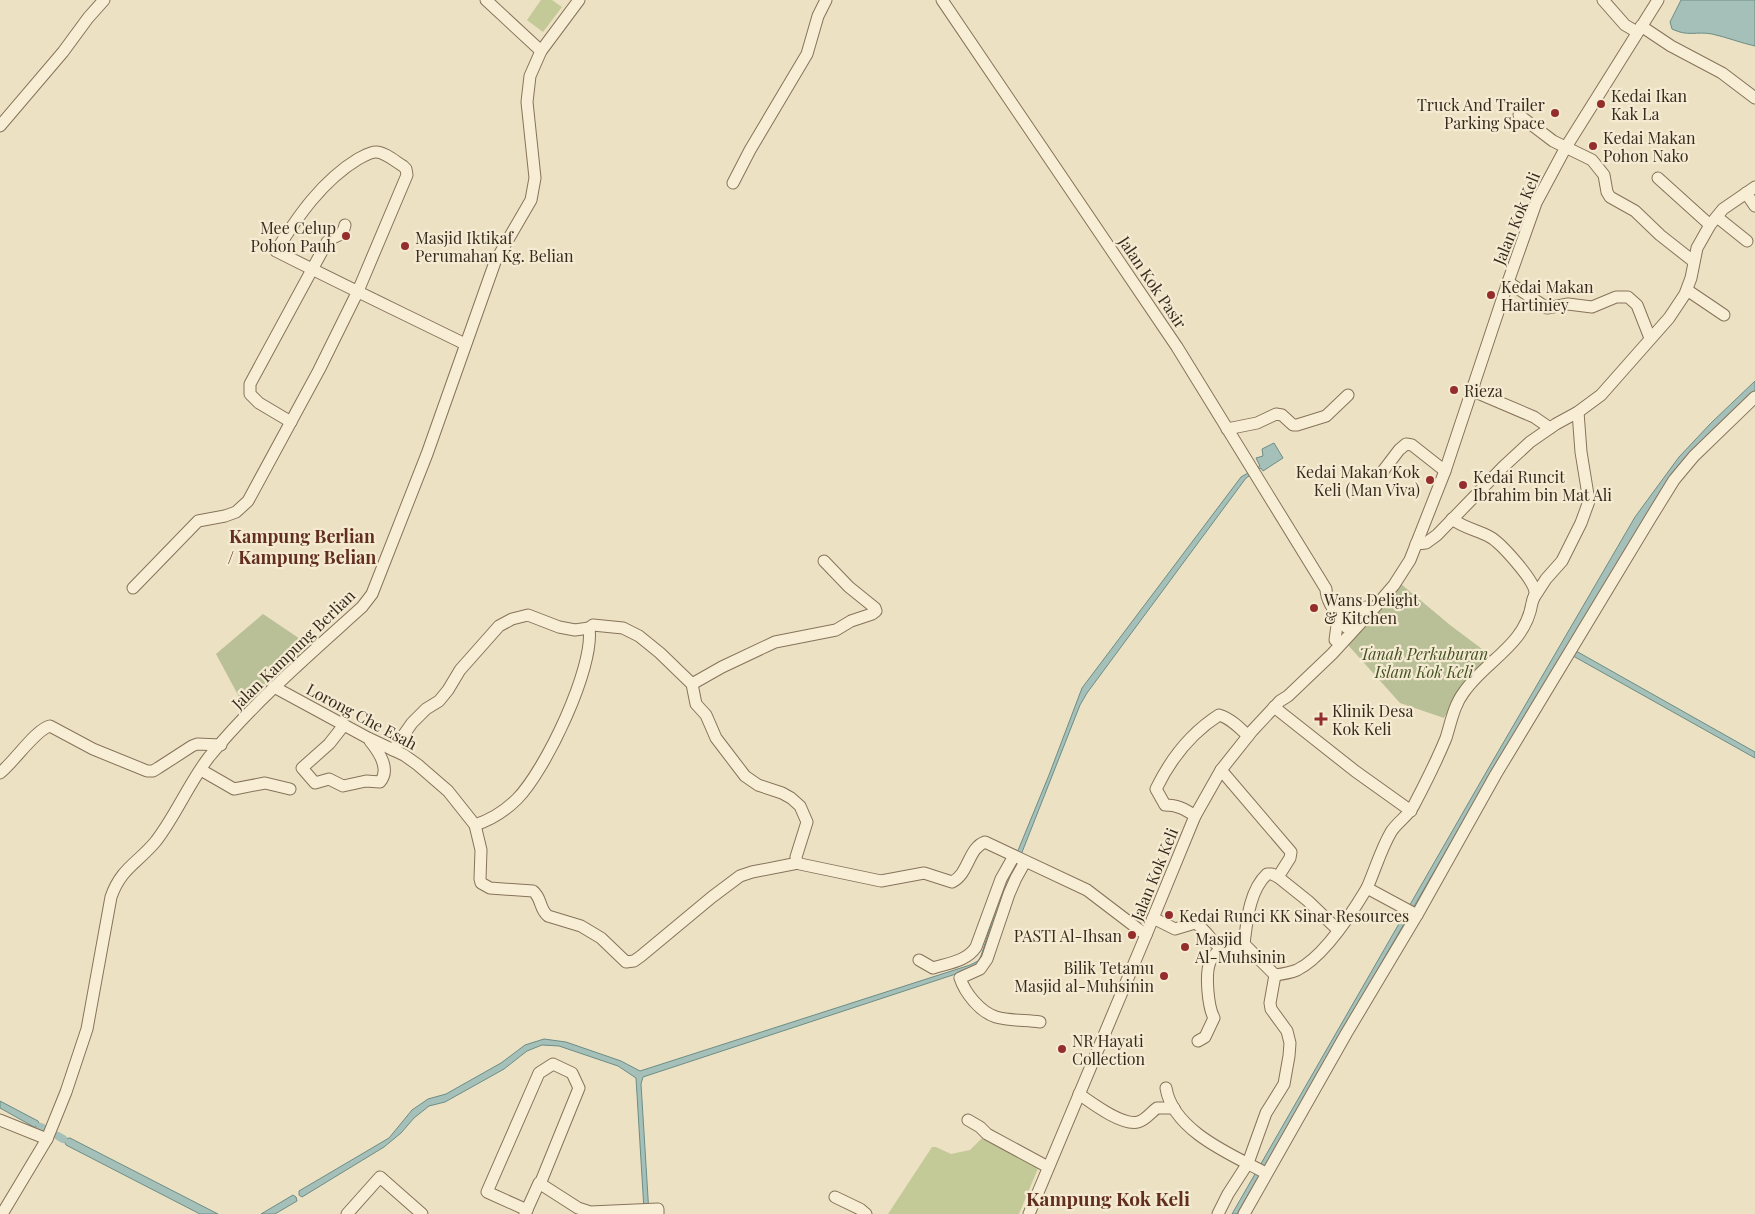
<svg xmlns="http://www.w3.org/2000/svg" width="1755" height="1214" font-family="'Playfair Display',serif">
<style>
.green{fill:#c3ca97}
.cemetery{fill:#b9bf96}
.water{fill:#a5c0b8;stroke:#6c8d86}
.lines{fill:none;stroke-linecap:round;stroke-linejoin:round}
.canal{stroke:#a5c0b8;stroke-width:8}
.minor-casing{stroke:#86735a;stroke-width:13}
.minor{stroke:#f8eed6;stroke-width:11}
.poi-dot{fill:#932e2c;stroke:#f4ebd2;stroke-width:2}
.labels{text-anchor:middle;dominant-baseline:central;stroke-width:4.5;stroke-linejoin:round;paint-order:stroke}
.poi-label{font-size:16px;fill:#372b1e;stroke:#f4ebd2;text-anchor:start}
.street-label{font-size:16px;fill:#372b1e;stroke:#f4ebd2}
.park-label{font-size:16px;font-style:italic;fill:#465225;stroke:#f4ebd2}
.neighbourhood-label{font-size:18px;font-weight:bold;fill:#622e1f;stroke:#f4ebd2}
.quarter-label{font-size:19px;font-weight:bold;fill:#622e1f;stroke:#f4ebd2}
</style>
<rect width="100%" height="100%" fill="#ede1c3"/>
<g class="green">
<polygon points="541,0 552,0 562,7 543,32 527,20"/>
<polygon points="984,1136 1039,1166 1019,1214 888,1214 932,1147 936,1147 951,1154 970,1150"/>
</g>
<g class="cemetery">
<polygon points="1401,584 1450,625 1494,658 1462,688 1444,718 1400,703 1348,645"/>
<polygon points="263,614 312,647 245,708 216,654"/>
</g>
<g class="water">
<path d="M1681 0H1755V46C1741 43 1726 37 1712 34 1696 31 1688 37 1672 29L1670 22Z"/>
<polygon points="1755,381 1755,394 1686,459 1569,647 1755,752 1755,758 1566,652 1492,771 1237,1214 1232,1214 1488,769 1635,517 1679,457 1711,423"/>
<polygon points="1274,443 1283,458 1263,471 1261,468 1246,478 1087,693 1080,705 978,964 971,969 643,1077 641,1084 649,1214 644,1210 636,1078 618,1066 559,1046 542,1045 527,1051 504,1069 445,1102 429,1106 414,1118 401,1133 384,1147 302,1197 299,1195 299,1191 389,1138 412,1110 428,1099 446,1094 501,1063 525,1045 544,1039 566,1042 621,1061 640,1071 970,965 978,961 981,956 1003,887 1049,775 1082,688 1241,477 1260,466 1256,458 1263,456 1262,449"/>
<polygon points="0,1101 38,1121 41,1127 34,1127 0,1108"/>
<polygon points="70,1138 218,1214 200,1214 66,1145 63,1139"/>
<polygon points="293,1195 296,1197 297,1201 275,1214 261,1214"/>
</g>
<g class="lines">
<g class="canal">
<polyline points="41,1127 46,1130"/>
<polyline points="58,1136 63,1139"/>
</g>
<defs>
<g id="minor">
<polyline points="486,0 541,51"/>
<path d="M942 0 1177 347 1326 589C1326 603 1339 616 1346 627L1351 626"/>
<polyline points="1603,0 1625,25 1637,32"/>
<polyline points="1641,26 1671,46 1722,73 1755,98"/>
<polyline points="1519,115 1553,141 1592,160 1604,175 1607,192 1610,197 1635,211 1660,235 1693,261"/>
<polyline points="0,126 63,52 88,18 104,0"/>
<polyline points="1658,178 1710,225"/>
<polyline points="733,183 750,150 807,54 818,16 826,0"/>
<polyline points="1746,193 1755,206"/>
<polyline points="1717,217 1747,241"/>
<polyline points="1508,282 1547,308 1568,304 1592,307 1616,297 1628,297 1637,305 1650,338"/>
<polyline points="1687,290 1724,315"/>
<polyline points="1473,389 1480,394 1534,417 1550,428"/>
<path d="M291 422 259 403 250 394V384L327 242C335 234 342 239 345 225"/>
<polyline points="1227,429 1257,423 1276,414 1282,415 1293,425 1297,425 1326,416 1348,395"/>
<polyline points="1383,471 1399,450 1406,444 1412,445 1445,471"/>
<polyline points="1416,544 1426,543 1437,535 1503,467 1530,442 1556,424 1578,412 1601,395 1669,318 1685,294 1691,278 1697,248 1710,225 1723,209 1755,187"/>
<path d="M133 588 198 521 225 516 236 512 248 501 319 370 358 291 407 175 406 169 403 166C396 162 385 152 376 152 370 152 364 156 358 159 322 181 298 216 276 251 339 283 402 313 465 344"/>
<polyline points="1336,599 1352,621 1351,626"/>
<polyline points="1533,599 1546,579 1562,561 1581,523 1589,501 1581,452 1578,412"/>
<polyline points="1341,605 1352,610 1366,607"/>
<polyline points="1335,640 1337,625 1335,615"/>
<polyline points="692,684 722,667 775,642 836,630 851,621 872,614 876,611 875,608 849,587 824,561"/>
<path d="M274 687 368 738 404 755 418 765 448 791 475 825 481 850 480 879 481 883 490 888 533 891C542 898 539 909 548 916L581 926 601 938 626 962 634 961 641 956 712 897 740 876 752 872 798 863"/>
<polyline points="1274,707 1355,771 1411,811"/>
<path d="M344 725 329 744 302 768 315 783 329 779 343 786 366 781 380 782C391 769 379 752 370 741"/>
<polyline points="393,750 412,723 426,709 439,701 448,690 460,670 499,626 512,619 528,615 559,627 575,630 589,628"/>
<polyline points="201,770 234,789 265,783 290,789"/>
<polyline points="1221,770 1291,852 1290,858 1278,877 1308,901 1338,930"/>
<path d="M0 773C14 762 36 729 50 726L93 749 147 771H153L158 768 192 746 197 744 221 745"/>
<path d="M1195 816C1185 809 1177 805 1165 805L1156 789C1170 760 1191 733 1219 715 1230 718 1240 728 1248 736"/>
<path d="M475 825C490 820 506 810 517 799 545 771 595 667 589 628L593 625 623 628 639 636 660 653 692 684 696 704 706 715 716 738 745 776 758 785 782 793 791 798 800 806 807 822 796 857 797 862 800 864 881 881 924 873 952 882C969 874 968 848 985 842L1087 890 1146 935"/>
<path d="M1025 862 1016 878 1009 894 987 959 980 969 960 978C965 993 980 1012 996 1017 1010 1021 1026 1020 1040 1022"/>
<path d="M1417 915 1367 888C1375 870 1381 849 1391 832 1398 821 1410 815 1415 803 1426 782 1437 760 1446 738 1451 722 1454 705 1464 692 1486 660 1525 646 1532 603 1533 600 1535 595 1535 592 1534 580 1501 543 1490 537 1477 530 1464 528 1452 519"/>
<path d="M1153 918 1175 929 1195 923C1213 933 1221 967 1244 944 1247 921 1249 891 1267 874H1272L1278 877"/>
<polyline points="1244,944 1275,975"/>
<path d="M919 960 933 968C949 963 967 961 976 947L1001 879 1014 856"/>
<path d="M1275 975C1283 974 1290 973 1297 970 1324 957 1352 913 1367 888"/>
<path d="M1198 1041 1205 1037 1214 1018C1208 1007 1205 974 1210 962 1212 957 1217 953 1220 949"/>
<path d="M1166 1088C1173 1131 1232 1155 1266 1173"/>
<path d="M1079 1094C1092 1103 1122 1126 1138 1122 1146 1120 1151 1112 1157 1108H1174"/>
<polyline points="0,1120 47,1139"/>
<polyline points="968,1120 980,1127 987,1134 1048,1167"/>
<polyline points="835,1197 860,1209 866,1214"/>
<polyline points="527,1210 487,1192 539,1073 553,1064 572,1073 579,1088 540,1184"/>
<path d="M2 1214 47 1139 66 1092 87 1029 111 897C121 868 138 863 156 841 176 815 189 783 209 757 254 702 309 655 362 607L372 594 427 454 495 262 531 200 535 178 527 102 530 76 541 51 579 0"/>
<polyline points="347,1214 380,1177 422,1214"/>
<polyline points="525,1214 539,1183 578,1208 590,1212 658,1209 658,1214"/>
<polyline points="1029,1214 1146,935 1195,816 1221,770 1252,731 1280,701 1288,696 1332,654 1376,606 1394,585 1410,560 1445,471 1508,282 1536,203 1566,147 1658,0"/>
<polyline points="1218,1214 1228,1194 1248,1163 1266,1113 1284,1084 1289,1056 1290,1043 1287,1031 1271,1009 1270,1003 1275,975"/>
<polyline points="1244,1214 1346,1034 1417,915 1496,774 1650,519 1674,480 1694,456 1755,397"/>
</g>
</defs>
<use href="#minor" class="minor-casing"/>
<use href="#minor" class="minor"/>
</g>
<g class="poi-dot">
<circle cx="1601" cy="104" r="5"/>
<circle cx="1555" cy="113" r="5"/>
<circle cx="1593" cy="146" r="5"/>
<circle cx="346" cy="236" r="5"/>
<circle cx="405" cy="246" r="5"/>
<circle cx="1491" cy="295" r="5"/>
<circle cx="1454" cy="390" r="5"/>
<circle cx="1430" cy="480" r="5"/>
<circle cx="1463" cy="485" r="5"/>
<circle cx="1314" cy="608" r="5"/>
<path d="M1318.5 711.5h5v5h5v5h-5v5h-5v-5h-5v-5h5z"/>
<circle cx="1169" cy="915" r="5"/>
<circle cx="1132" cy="935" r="5"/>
<circle cx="1185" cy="947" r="5"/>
<circle cx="1164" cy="976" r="5"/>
<circle cx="1062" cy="1049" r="5"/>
</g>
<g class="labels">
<g class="poi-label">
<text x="1611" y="95">Kedai Ikan<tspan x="1611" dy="18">Kak La</tspan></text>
<text x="1545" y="104" text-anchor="end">Truck And Trailer<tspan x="1545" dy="18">Parking Space</tspan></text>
<text x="1603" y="137">Kedai Makan<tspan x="1603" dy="18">Pohon Nako</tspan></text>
<text x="336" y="227" text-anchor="end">Mee Celup<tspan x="336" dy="18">Pohon Pauh</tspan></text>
<text x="415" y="237">Masjid Iktikaf<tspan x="415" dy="18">Perumahan Kg. Belian</tspan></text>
<text x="1501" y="286">Kedai Makan<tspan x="1501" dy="18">Hartiniey</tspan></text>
<text x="1464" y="390">Rieza</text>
<text x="1420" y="471" text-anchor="end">Kedai Makan Kok<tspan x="1420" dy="18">Keli (Man Viva)</tspan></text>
<text x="1473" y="476">Kedai Runcit<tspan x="1473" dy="18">Ibrahim bin Mat Ali</tspan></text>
<text x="1324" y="599">Wans Delight<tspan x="1324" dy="18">&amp; Kitchen</tspan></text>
<text x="1332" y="710">Klinik Desa<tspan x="1332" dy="18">Kok Keli</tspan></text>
<text x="1179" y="915">Kedai Runci KK Sinar Resources</text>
<text x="1122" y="935" text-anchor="end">PASTI Al-Ihsan</text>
<text x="1195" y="938">Masjid<tspan x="1195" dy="18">Al-Muhsinin</tspan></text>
<text x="1154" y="967" text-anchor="end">Bilik Tetamu<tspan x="1154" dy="18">Masjid al-Muhsinin</tspan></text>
<text x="1072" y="1040">NR Hayati<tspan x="1072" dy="18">Collection</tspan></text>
</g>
<g class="street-label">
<text transform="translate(1516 218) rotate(-68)">Jalan Kok Keli</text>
<text transform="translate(1153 282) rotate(56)">Jalan Kok Pasir</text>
<text transform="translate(293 649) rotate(-44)">Jalan Kampung Berlian</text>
<text transform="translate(362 716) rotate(28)">Lorong Che Esah</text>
<text transform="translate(1154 874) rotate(-68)">Jalan Kok Keli</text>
</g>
<g class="park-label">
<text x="1424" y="653">Tanah Perkuburan<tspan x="1424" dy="18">Islam Kok Keli</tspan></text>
</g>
<g class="neighbourhood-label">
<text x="302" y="536">Kampung Berlian<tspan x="302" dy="21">/ Kampung Belian</tspan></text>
</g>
<g class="quarter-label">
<text x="1108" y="1198">Kampung Kok Keli</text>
</g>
</g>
</svg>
